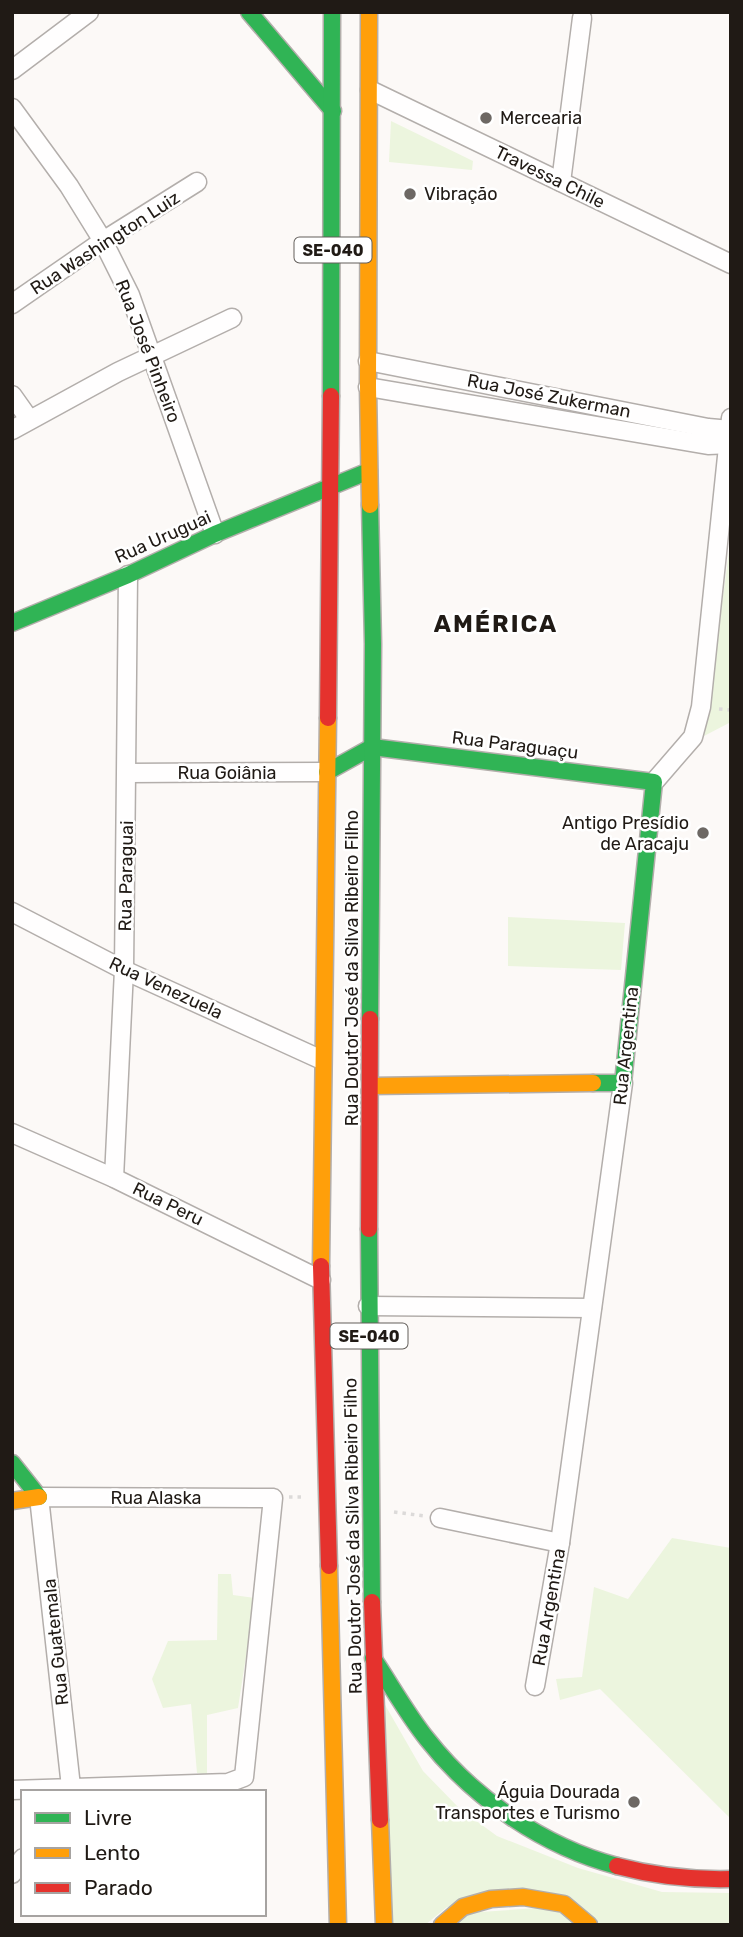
<svg xmlns="http://www.w3.org/2000/svg" width="743" height="1937" font-family="Rubik,sans-serif">
<style>
.green{fill:#ecf5de}
.lines{fill:none;stroke-linecap:round;stroke-linejoin:round}
.street-casing{stroke:#b3aeab;stroke-width:21}
.fast-casing{stroke:#b3aeab;stroke-width:19}
.slow-casing{stroke:#b3aeab;stroke-width:19}
.jam-casing{stroke:#b3aeab;stroke-width:19}
.path{stroke:#dcdad9;stroke-width:3.5;stroke-dasharray:3.5 5;stroke-linecap:butt}
.street{stroke:#fffefe;stroke-width:18}
.fast{stroke:#30b455;stroke-width:16}
.slow{stroke:#ff9f0a;stroke-width:16}
.jam{stroke:#e5322d;stroke-width:16}
.poi-dot{fill:#6d6864;stroke:#fff;stroke-width:2.5}
.labels{text-anchor:middle;dominant-baseline:central;stroke-width:5;stroke-linejoin:round;paint-order:stroke}
.shield{fill:#fff;stroke:#635f5b;stroke-width:2}
.shield-label{font-size:16px;font-weight:bold;fill:#201a15}
.poi-label{font-size:18px;fill:#201a15;stroke:#fff;text-anchor:start}
.street-label{font-size:18px;fill:#201a15;stroke:#fff}
.district-label{font-size:24px;font-weight:bold;letter-spacing:2px;fill:#201a15;stroke:#fff}
</style>
<rect width="100%" height="100%" fill="#fcf9f7"/>
<g class="green">
<polygon points="391,121 473,161 472,170 389,162"/>
<polygon points="731,537 731,722 704,736"/>
<polygon points="508,917 625,923 621,970 508,966"/>
<polygon points="672,1538 731,1548 731,1819 600,1689 560,1700 556,1679 582,1677 594,1587 628,1599"/>
<polygon points="218,1574 231,1574 233,1595 255,1598 238,1708 207,1715 207,1775 197,1773 191,1704 163,1708 152,1679 168,1641 217,1640"/>
<polygon points="384,1703 423,1771 460,1809 497,1836 578,1868 662,1892 731,1893 731,1925 599,1925 568,1899 447,1907 425,1925 387,1925"/>
<polygon points="551,1907 579,1925 450,1925 466,1913"/>
</g>
<g class="lines">
<defs>
<g id="street">
<polyline points="12,70 89,12"/>
<polyline points="370,90 731,264"/>
<polyline points="12,108 69,186 103,241 130,295 215,534"/>
<polyline points="561,182 582,18"/>
<polyline points="12,304 103,241 197,182"/>
<polyline points="368,361 708,428 731,430"/>
<polyline points="368,387 708,445 731,444"/>
<polyline points="12,395 29,419"/>
<polyline points="12,430 118,372 232,318"/>
<polyline points="127,773 327,772"/>
<polyline points="654,782 693,737 701,707 731,418"/>
<polyline points="12,912 124,970 322,1060"/>
<polyline points="12,1133 114,1178 321,1280"/>
<polyline points="114,1178 124,970 128,575"/>
<polyline points="368,1306 592,1308"/>
<polyline points="440,1518 560,1543"/>
<polyline points="535,1686 560,1543 623,1083"/>
<polyline points="12,1790 228,1783 244,1777 273,1498 39,1497 71,1787 68,1792"/>
<polyline points="12,1874 23,1858"/>
</g>
<g id="fast">
<polyline points="249,12 333,111"/>
<polyline points="331,396 332,12"/>
<polyline points="12,623 128,575 215,534 369,471"/>
<polyline points="327,772 372,747 654,782 623,1083 593,1083"/>
<polyline points="370,1019 373,644 370,505"/>
<polyline points="369,1229 372,1602"/>
<polyline points="12,1463 39,1497"/>
<path d="M373 1658C391 1685 407 1714 427 1739 473 1798 544 1847 617 1866"/>
</g>
<g id="slow">
<polyline points="369,12 368,387 370,505"/>
<polyline points="371,1086 593,1083"/>
<polyline points="321,1266 328,718"/>
<polyline points="12,1501 39,1497"/>
<polyline points="329,1566 338,1925"/>
<polyline points="380,1820 384,1925"/>
<polyline points="442,1925 463,1907 491,1899 523,1897 564,1904 589,1925"/>
</g>
<g id="jam">
<polyline points="328,718 331,396"/>
<polyline points="369,1229 370,1019"/>
<polyline points="321,1266 329,1566"/>
<polyline points="372,1602 380,1820"/>
<path d="M617 1866C655 1876 691 1880 731 1879"/>
</g>
</defs>
<use href="#street" class="street-casing"/>
<use href="#fast" class="fast-casing"/>
<use href="#slow" class="slow-casing"/>
<use href="#jam" class="jam-casing"/>
<g class="path">
<polyline points="719,709 731,710"/>
<polyline points="289,1497 306,1497"/>
<polyline points="394,1512 425,1516"/>
</g>
<use href="#street" class="street"/>
<use href="#fast" class="fast"/>
<use href="#slow" class="slow"/>
<use href="#jam" class="jam"/>
</g>
<g class="poi-dot">
<circle cx="486" cy="118" r="7"/>
<circle cx="410" cy="194" r="7"/>
<circle cx="703" cy="833" r="7"/>
<circle cx="634" cy="1802" r="7"/>
</g>
<g class="labels">
<g class="shield">
<rect x="294.5" y="237.5" width="77" height="25" rx="5"/>
<rect x="330.5" y="1323.5" width="77" height="25" rx="5"/>
</g>
<g class="shield-label">
<text x="333" y="250">SE-040</text>
<text x="369" y="1336">SE-040</text>
</g>
<g class="poi-label">
<text x="500" y="118">Mercearia</text>
<text x="424" y="194">Vibração</text>
<text x="689" y="823" text-anchor="end">Antigo Presídio<tspan x="689" dy="21">de Aracaju</tspan></text>
<text x="620" y="1792" text-anchor="end">Águia Dourada<tspan x="620" dy="21">Transportes e Turismo</tspan></text>
</g>
<g class="street-label">
<text transform="translate(550 177) rotate(26)">Travessa Chile</text>
<text transform="translate(105 243) rotate(-33)">Rua Washington Luiz</text>
<text transform="translate(148 351) rotate(69)">Rua José Pinheiro</text>
<text transform="translate(549 396) rotate(11)">Rua José Zukerman</text>
<text transform="translate(163 537) rotate(-24)">Rua Uruguai</text>
<text transform="translate(515 745) rotate(7)">Rua Paraguaçu</text>
<text x="227" y="773">Rua Goiânia</text>
<text transform="translate(126 876) rotate(-89)">Rua Paraguai</text>
<text transform="translate(352 968) rotate(-90)">Rua Doutor José da Silva Ribeiro Filho</text>
<text transform="translate(166 988) rotate(25)">Rua Venezuela</text>
<text transform="translate(626 1046) rotate(-84)">Rua Argentina</text>
<text transform="translate(168 1204) rotate(26)">Rua Peru</text>
<text x="156" y="1498">Rua Alaska</text>
<text transform="translate(353 1536) rotate(-91)">Rua Doutor José da Silva Ribeiro Filho</text>
<text transform="translate(549 1607) rotate(-80)">Rua Argentina</text>
<text transform="translate(56 1642) rotate(-96)">Rua Guatemala</text>
</g>
<g class="district-label">
<text x="496" y="624">AMÉRICA</text>
</g>
</g>
<rect width="743" height="1937" fill="none" stroke="#201a15" stroke-width="28"/>
<rect x="21" y="1790" width="245" height="126" fill="#ffffff" stroke="#a6a3a1" stroke-width="2"/>
<rect x="35" y="1813" width="35" height="10" fill="#30b455" stroke="#a6a3a1" stroke-width="2"/>
<text x="84" y="1825" font-size="21" fill="#201a15">Livre</text>
<rect x="35" y="1848" width="35" height="10" fill="#ff9f0a" stroke="#a6a3a1" stroke-width="2"/>
<text x="84" y="1860" font-size="21" fill="#201a15">Lento</text>
<rect x="35" y="1883" width="35" height="10" fill="#e5322d" stroke="#a6a3a1" stroke-width="2"/>
<text x="84" y="1895" font-size="21" fill="#201a15">Parado</text>
</svg>
